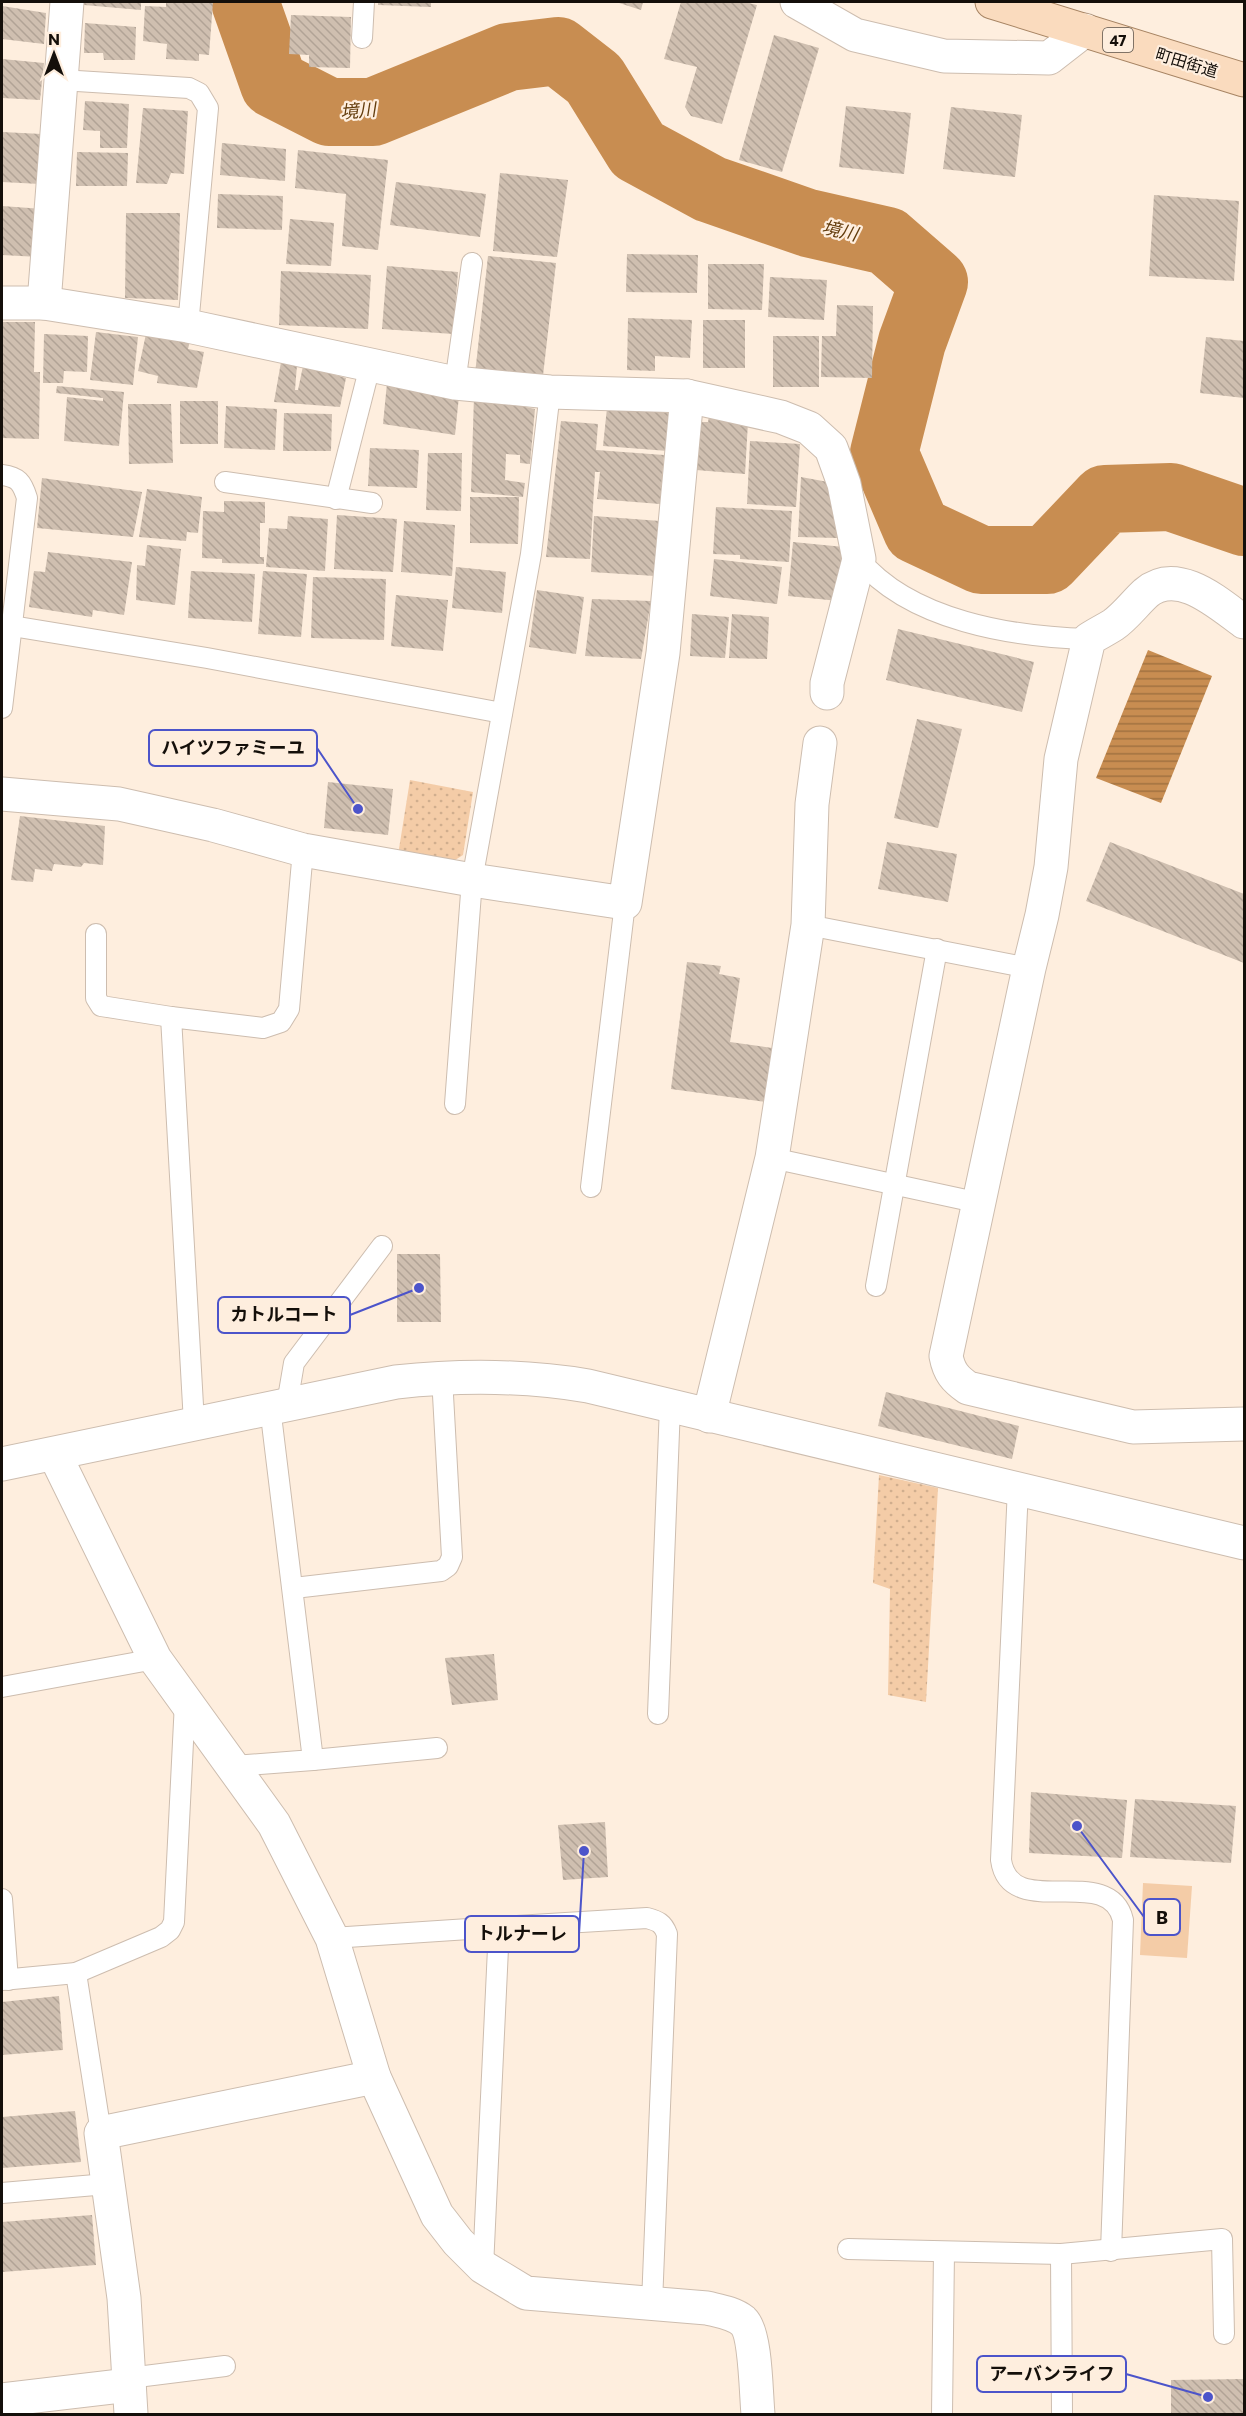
<svg xmlns="http://www.w3.org/2000/svg" width="1246" height="2416" font-family="Commissioner,'Noto Sans JP',sans-serif">
<style>
.grass{fill:url(#grass-dots)}
.green{fill:#f4cca7}
.water{fill:url(#water-rules)}
.lines{fill:none;stroke-linecap:round;stroke-linejoin:round}
.river{stroke:#c88d51;stroke-width:68}
.building{fill:url(#building-back-hatch)}
.lane-casing{stroke:#cdbdaf;stroke-width:22}
.street-casing{stroke:#cdbdaf;stroke-width:35}
.primary-casing{stroke:#a78463;stroke-width:35}
.lane{stroke:#fff;stroke-width:20}
.street{stroke:#fff;stroke-width:33}
.primary{stroke:#fadbbe;stroke-width:33}
.labels{text-anchor:middle;dominant-baseline:central;stroke-width:4.5;stroke-linejoin:round;paint-order:stroke}
.shield{fill:#feeede;stroke:#5a524a;stroke-width:1.5}
.shield-label{font-size:15px;font-weight:bold;fill:#140f0a}
.street-label{font-size:16px;fill:#140f0a;stroke:#feeede}
.water-label{font-size:18px;font-style:italic;fill:#643d0d;stroke:#feeede}
.leader{fill:none;stroke:#4c54ca;stroke-width:2}
.callout-dot{fill:#4c54ca;stroke:#feeede;stroke-width:2}
.callout{fill:#feeede;stroke:#4c54ca;stroke-width:2}
.callout-label{font-size:18px;text-anchor:middle;font-weight:bold;fill:#140f0a}
</style>
<defs>
<pattern id="grass-dots" width="8" height="8" patternUnits="userSpaceOnUse" patternTransform="scale(1.5)"><rect width="8" height="8" fill="#f4cca7"/><path d="M2 2h.1M6 6h.1" fill="none" stroke="#d0ae8e" stroke-width="1.8" stroke-linecap="round"/></pattern>
<pattern id="water-rules" width="6" height="5" patternUnits="userSpaceOnUse" patternTransform="scale(1.5)"><rect width="6" height="5" fill="#c88d51"/><path d="M0 2.5h6" fill="none" stroke="#a17241"/></pattern>
<pattern id="building-back-hatch" width="6" height="6" patternUnits="userSpaceOnUse" patternTransform="scale(1.5)"><rect width="6" height="6" fill="#cfbfb0"/><path d="M-1 5l2 2M0 0l6 6M5-1l2 2" fill="none" stroke="#b1a396"/></pattern>
</defs>
<rect width="100%" height="100%" fill="#feeede"/>
<g class="grass">
<polygon points="410,780 473,792 463,855 449,864 398,855"/>
<polygon points="879,1475 938,1488 926,1702 888,1695 890,1589 873,1583"/>
</g>
<polygon class="green" points="1143,1883 1192,1886 1187,1958 1140,1955"/>
<polygon class="water" points="1148,650 1212,676 1161,803 1096,778"/>
<g class="lines">
<polyline class="river" points="245,2 274,84 329,112 373,112 508,57 558,51 594,79 638,150 710,189 808,223 887,241 934,282 912,342 884,453 917,530 981,560 1047,560 1105,499 1171,497 1244,522"/>
</g>
<g class="building">
<polygon points="84,2 141,2 141,10 84,5"/>
<polygon points="166,2 213,2 209,55 199,54 199,61 166,59 167,44 143,41 145,6 166,7"/>
<polygon points="378,2 431,2 431,7 378,5"/>
<polygon points="616,2 643,2 641,10"/>
<polygon points="681,2 744,2 757,5 722,124 691,116 685,107 697,67 664,59"/>
<polygon points="2,6 46,13 44,44 2,39"/>
<polygon points="291,15 351,17 350,68 309,67 309,55 289,54"/>
<polygon points="85,23 136,27 135,60 104,60 103,53 84,53"/>
<polygon points="774,35 819,48 782,172 739,160"/>
<polygon points="2,59 44,63 40,100 2,98"/>
<polygon points="85,101 129,104 127,148 100,148 100,131 83,130"/>
<polygon points="846,106 911,113 904,174 839,167"/>
<polygon points="951,107 1022,115 1015,177 943,169"/>
<polygon points="143,108 188,111 184,174 171,173 167,184 136,183"/>
<polygon points="2,132 42,134 40,184 2,182"/>
<polygon points="222,143 286,149 285,181 220,175"/>
<polygon points="298,150 388,160 378,250 342,246 346,194 295,188"/>
<polygon points="77,152 128,153 127,186 76,186"/>
<polygon points="500,173 568,180 557,257 493,251"/>
<polygon points="396,182 486,194 480,237 390,225"/>
<polygon points="218,194 283,196 282,230 217,228"/>
<polygon points="1154,195 1239,201 1234,281 1149,276"/>
<polygon points="2,206 43,209 39,257 2,255"/>
<polygon points="126,213 180,213 178,300 125,298"/>
<polygon points="290,219 334,223 331,266 286,264"/>
<polygon points="627,254 698,255 697,293 626,292"/>
<polygon points="488,256 556,263 542,384 475,374"/>
<polygon points="708,264 764,264 762,310 708,309"/>
<polygon points="387,266 458,272 453,334 382,329"/>
<polygon points="281,271 371,275 368,329 279,325"/>
<polygon points="770,277 827,280 824,320 768,317"/>
<polygon points="837,305 873,306 872,378 821,377 822,336 836,336"/>
<polygon points="628,318 692,320 690,358 655,356 655,371 627,370"/>
<rect x="703" y="320" width="42" height="48"/>
<polygon points="2,322 35,322 34,372 40,372 39,439 2,438"/>
<polygon points="96,332 138,337 133,385 90,380"/>
<polygon points="44,334 88,336 87,372 64,371 63,383 43,383"/>
<polygon points="146,334 190,341 188,349 204,352 197,388 157,383 158,376 138,371"/>
<rect x="773" y="336" width="46" height="51"/>
<polygon points="1206,337 1244,341 1244,398 1200,393"/>
<polygon points="281,362 297,365 295,390 298,390 303,366 346,378 340,407 274,402"/>
<polygon points="387,383 459,396 455,435 383,424"/>
<polygon points="57,386 124,392 119,446 64,441 67,397 103,401 103,398 56,393"/>
<polygon points="474,396 535,409 530,464 520,463 520,455 506,454 505,480 525,483 523,497 471,492"/>
<rect x="180" y="401" width="38" height="43"/>
<polygon points="128,404 171,404 173,463 129,464"/>
<polygon points="226,406 277,409 275,450 224,448"/>
<polygon points="607,408 671,413 668,451 603,446"/>
<polygon points="284,413 332,414 331,451 283,451"/>
<polygon points="709,417 748,422 745,474 696,470 698,422 708,422"/>
<polygon points="561,421 598,424 596,450 664,455 660,504 597,499 600,472 595,472 590,559 546,557"/>
<polygon points="750,441 800,444 796,507 747,504"/>
<polygon points="370,448 419,450 417,488 368,486"/>
<polygon points="428,453 462,453 461,511 426,510"/>
<polygon points="801,477 828,482 834,499 837,538 798,537"/>
<polygon points="42,478 142,492 133,537 37,528"/>
<polygon points="147,489 202,497 198,533 187,532 186,541 139,537"/>
<polygon points="470,497 519,497 518,544 470,543"/>
<polygon points="224,501 265,502 265,523 260,523 260,557 264,557 264,564 222,563 222,559 202,558 203,511 224,512"/>
<polygon points="716,507 792,511 789,562 740,559 740,555 713,554"/>
<polygon points="337,515 397,519 393,572 334,569"/>
<polygon points="288,516 328,519 325,571 266,567 269,528 287,529"/>
<polygon points="594,516 660,521 655,576 591,572"/>
<polygon points="404,521 455,525 452,576 401,572"/>
<polygon points="793,542 844,547 839,601 788,596"/>
<polygon points="147,545 181,549 175,605 136,600 137,565 145,566"/>
<polygon points="48,552 132,562 124,615 93,610 92,617 29,607 34,571 45,572"/>
<polygon points="714,559 782,567 777,604 710,596"/>
<polygon points="456,567 506,572 502,613 452,608"/>
<polygon points="191,571 255,574 252,622 188,618"/>
<polygon points="263,571 307,574 301,637 258,634"/>
<polygon points="313,577 386,579 384,640 311,638"/>
<polygon points="537,590 584,597 576,654 529,647"/>
<polygon points="396,595 448,600 443,651 391,646"/>
<polygon points="592,599 651,601 641,659 585,656"/>
<polygon points="692,614 729,617 725,658 690,656"/>
<polygon points="732,614 769,617 767,659 729,658"/>
<polygon points="898,629 1034,662 1022,712 886,680"/>
<polygon points="917,719 962,729 938,828 894,818"/>
<polygon points="328,782 393,789 388,835 324,828"/>
<polygon points="20,816 105,826 103,865 84,863 81,867 54,864 52,871 35,869 33,882 11,880"/>
<polygon points="887,842 957,854 948,902 878,889"/>
<polygon points="1110,842 1244,894 1244,963 1086,901"/>
<polygon points="687,962 721,966 719,974 740,978 730,1042 772,1048 765,1102 671,1089"/>
<polygon points="397,1254 440,1254 441,1322 397,1322"/>
<polygon points="886,1392 1019,1426 1012,1459 878,1426"/>
<polygon points="494,1654 498,1700 452,1705 445,1658"/>
<polygon points="1031,1792 1127,1800 1122,1858 1029,1853"/>
<polygon points="1135,1799 1236,1806 1231,1863 1130,1857"/>
<polygon points="605,1822 608,1877 563,1880 558,1825"/>
<polygon points="59,1996 63,2050 2,2055 2,2002"/>
<polygon points="75,2111 81,2162 2,2168 2,2117"/>
<polygon points="92,2215 96,2265 2,2272 2,2222"/>
<polygon points="1244,2379 1244,2414 1171,2414 1171,2380"/>
</g>
<g class="lines">
<defs>
<g id="lane">
<polyline points="362,38 364,2"/>
<polyline points="61,80 189,88 199,93 208,108 188,326"/>
<polyline points="455,383 472,263"/>
<path d="M2 475C18 477 22 482 27 498L2 708"/>
<polyline points="225,482 372,503"/>
<polyline points="336,499 370,366"/>
<path d="M859 559C910 621 1013 637 1089 639"/>
<polyline points="12,626 207,658 502,713"/>
<polyline points="808,925 1029,968"/>
<polyline points="96,934 96,998 101,1006 171,1017"/>
<polyline points="455,1104 472,880 531,554 550,392"/>
<polyline points="772,1158 980,1203"/>
<polyline points="591,1187 625,903"/>
<polyline points="876,1286 937,949"/>
<polyline points="287,1404 294,1363 382,1246"/>
<polyline points="194,1423 171,1017 263,1028 281,1022 289,1009 303,850"/>
<path d="M1018 1488 1001 1860C1010 1923 1109 1861 1123 1920L1111 2251"/>
<polyline points="294,1588 441,1571 448,1566 452,1557 442,1377"/>
<polyline points="2,1687 155,1659"/>
<polyline points="658,1714 670,1406"/>
<polyline points="313,1760 437,1748"/>
<polyline points="234,1766 313,1760 270,1407"/>
<polyline points="2,1899 8,1980"/>
<path d="M499 1927 647 1918C658 1921 663 1923 667 1934L652 2303"/>
<polyline points="332,1938 499,1927 483,2267"/>
<polyline points="76,1973 101,2133"/>
<polyline points="2,1980 76,1973 161,1937 170,1930 174,1922 185,1702"/>
<polyline points="2,2193 107,2184"/>
<polyline points="848,2249 1061,2254 1222,2239 1224,2334"/>
<polyline points="1061,2254 1062,2414"/>
<polyline points="129,2378 225,2366"/>
<polyline points="942,2414 944,2252"/>
</g>
<g id="street">
<polyline points="797,2 855,35 944,56 1049,58 1085,30"/>
<polyline points="2,303 44,303 188,326 455,383 550,392 687,396 781,417 809,428 831,448 844,484 859,559 827,683 827,693"/>
<polyline points="44,303 67,2"/>
<path d="M1244 622C1219 604 1178 566 1146 593 1135 603 1125 617 1113 625 1105 630 1097 634 1089 639L1061 759 1051 867 1042 915 1029 968 946 1356C949 1372 955 1379 968 1388L1133 1427 1244 1424"/>
<polyline points="2,794 119,804 213,825 303,850 472,880 625,903 663,653 687,396"/>
<polyline points="709,1416 772,1158 808,925 812,804 820,743"/>
<path d="M55 1455 155 1659 274 1824 332 1938 374 2077 437 2215 458 2242 483 2267 526 2293 707 2308C719 2311 733 2313 743 2321 756 2333 756 2395 758 2414"/>
<path d="M2 1464 396 1382C461 1375 523 1375 588 1386L1244 1543"/>
<polyline points="2,2400 129,2385"/>
<polyline points="131,2414 124,2298 101,2133 374,2077"/>
</g>
<polyline id="primary" points="992,2 1244,80"/>
</defs>
<use href="#lane" class="lane-casing"/>
<use href="#street" class="street-casing"/>
<use href="#primary" class="primary-casing"/>
<use href="#lane" class="lane"/>
<use href="#street" class="street"/>
<use href="#primary" class="primary"/>
</g>
<g class="labels">
<rect class="shield" x="1103" y="28" width="30" height="24" rx="4.5"/>
<g class="shield-label">
<text x="1118" y="40">47</text>
</g>
<g class="street-label">
<text transform="translate(1187 62) rotate(17)">町田街道</text>
</g>
<g class="water-label">
<text transform="translate(358 110) rotate(-5)">境川</text>
<text transform="translate(840 230) rotate(13)">境川</text>
</g>
</g>
<path class="leader" d="M358 809L317 748M419 1288L350 1315M1077 1826L1144 1917M584 1851L579 1934M1208 2397L1126 2374"/>
<g class="callout-dot">
<circle cx="358" cy="809" r="6"/>
<circle cx="419" cy="1288" r="6"/>
<circle cx="1077" cy="1826" r="6"/>
<circle cx="584" cy="1851" r="6"/>
<circle cx="1208" cy="2397" r="6"/>
</g>
<g class="callout">
<rect x="149" y="730" width="168" height="36" rx="6"/>
<rect x="218" y="1297" width="132" height="36" rx="6"/>
<rect x="1144" y="1899" width="36" height="36" rx="6"/>
<rect x="465" y="1916" width="114" height="36" rx="6"/>
<rect x="977" y="2356" width="149" height="36" rx="6"/>
</g>
<g class="callout-label">
<text x="233" y="754">ハイツファミーユ</text>
<text x="284" y="1321">カトルコート</text>
<text x="1162" y="1924">B</text>
<text x="522" y="1940">トルナーレ</text>
<text x="1052" y="2380">アーバンライフ</text>
</g>
<rect width="1246" height="2416" fill="none" stroke="#140f0a" stroke-width="6"/>
<g transform="translate(54 54)" stroke="#feeede" stroke-width="4.5" paint-order="stroke">
<path d="M0-4.5L10 22L0 15L-10 22Z" fill="#140f0a"/>
<text y="-9" font-size="16" font-weight="bold" text-anchor="middle" fill="#140f0a">N</text>
</g>
</svg>
